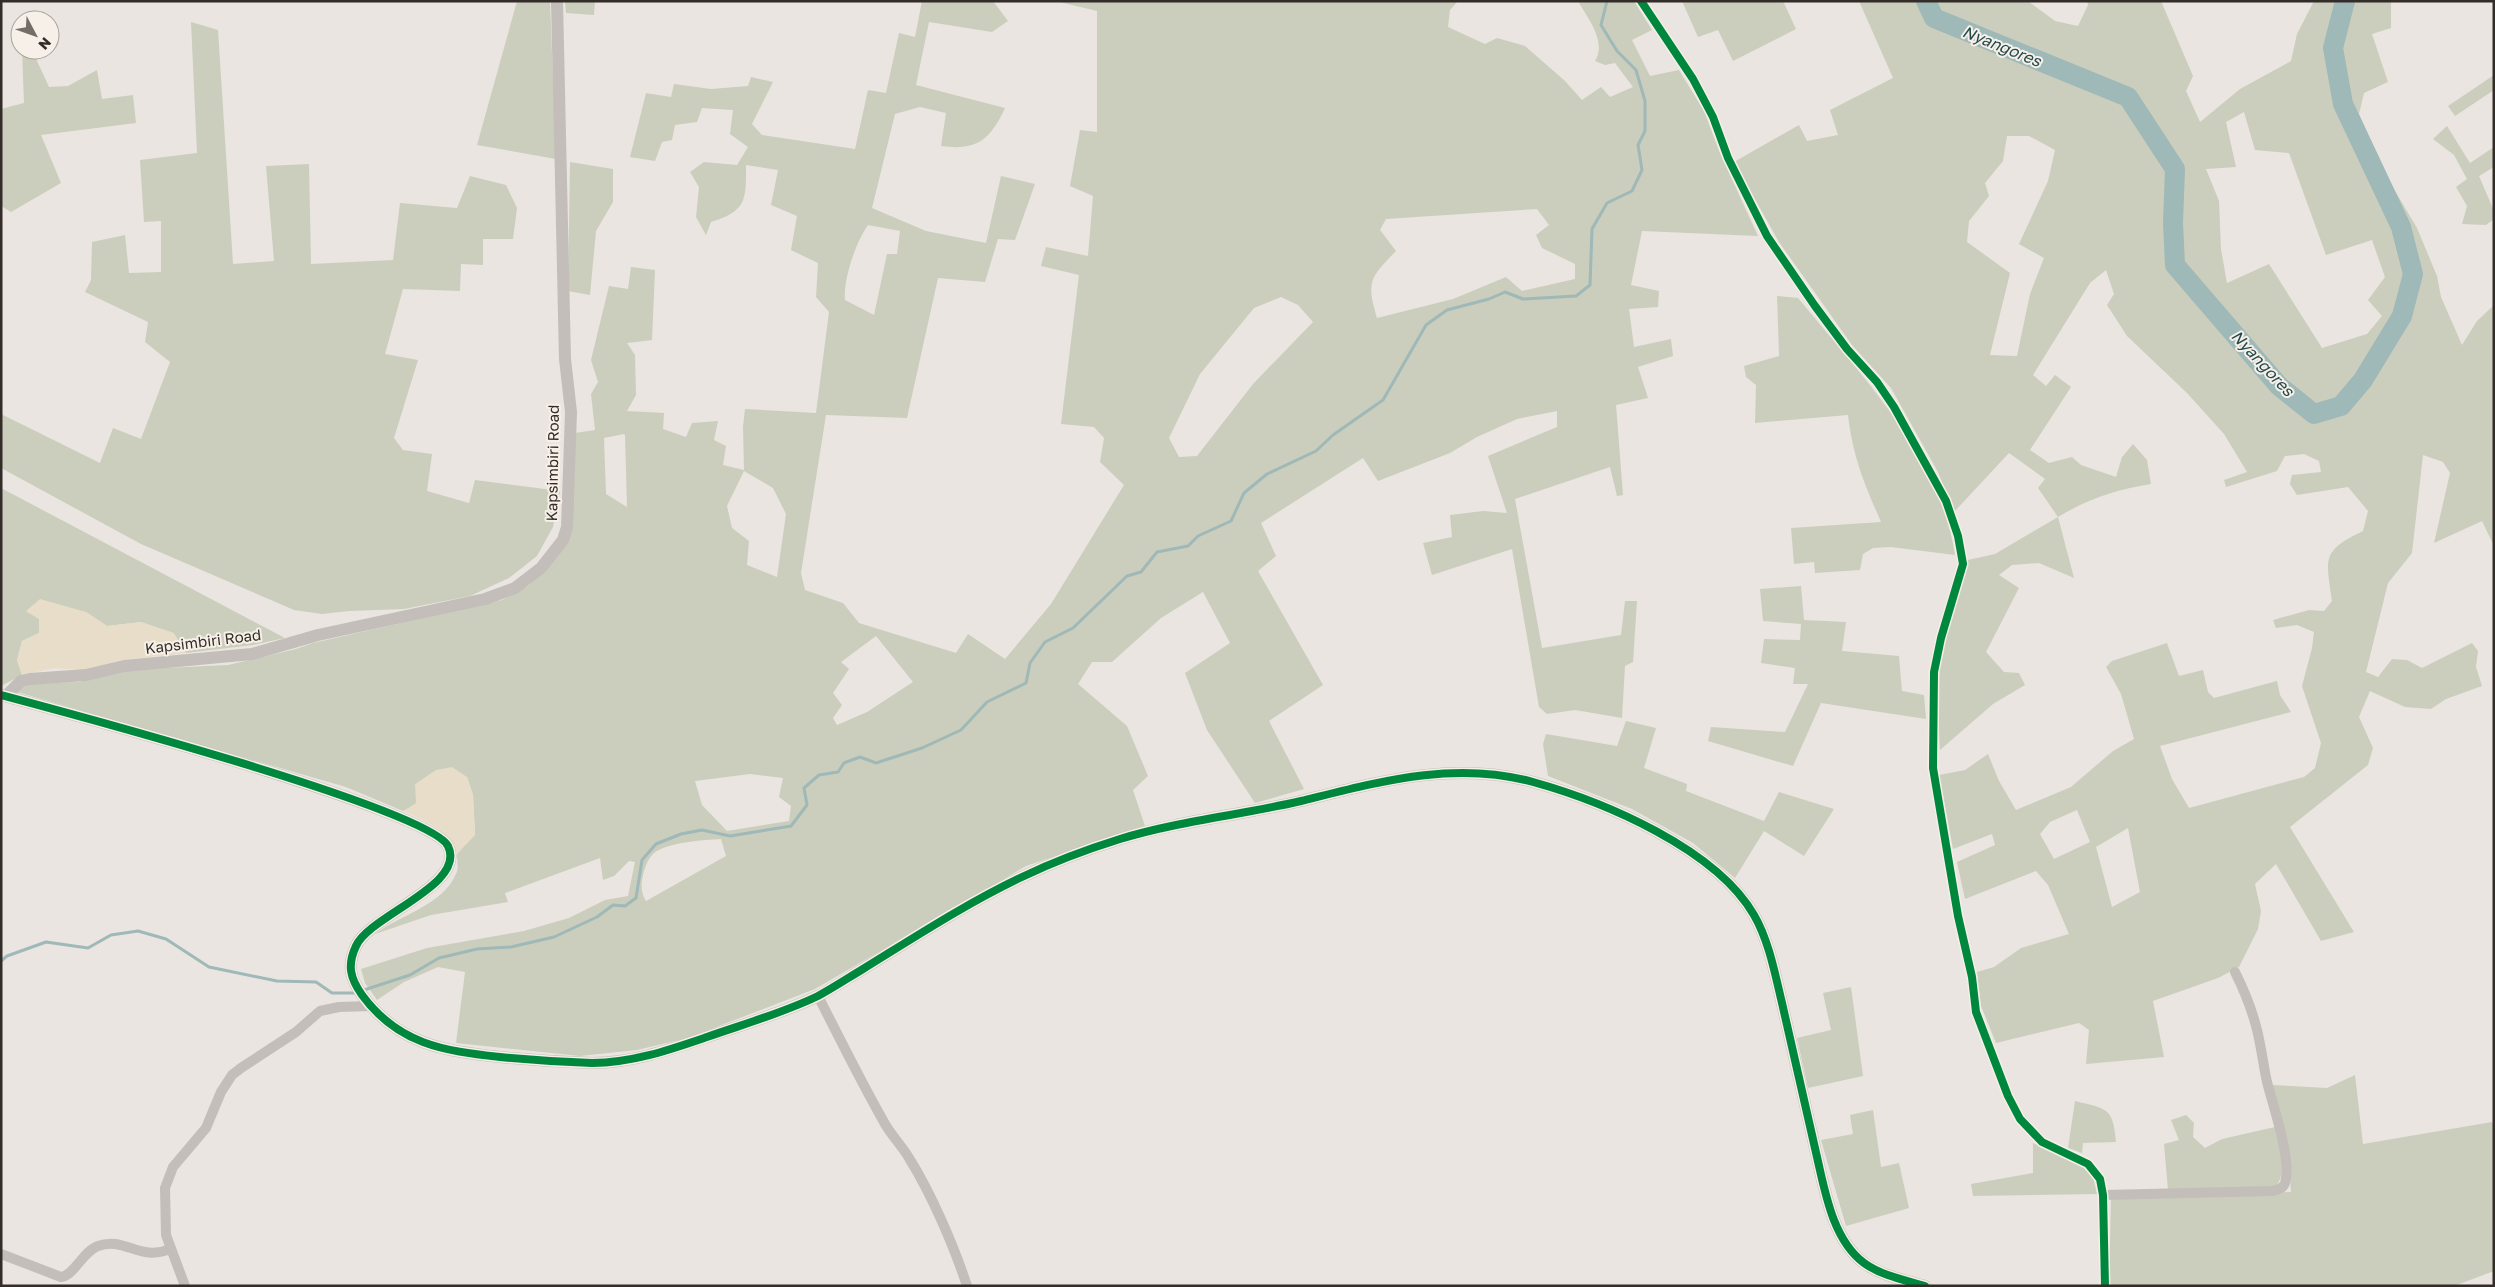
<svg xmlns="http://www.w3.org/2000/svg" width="2495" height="1287" font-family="'Golos Text',sans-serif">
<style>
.green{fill:#cbcebc;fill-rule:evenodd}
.sand{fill:#e7ddc9}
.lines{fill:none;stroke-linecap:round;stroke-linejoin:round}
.stream{stroke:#9fb8b8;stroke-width:3}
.river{stroke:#9fb8b8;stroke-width:20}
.minor{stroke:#c3beb9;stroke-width:10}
.tertiary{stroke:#c3beb9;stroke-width:12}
.cycleway-casing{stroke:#f6f0e8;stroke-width:11}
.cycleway{stroke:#00873e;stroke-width:8}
.labels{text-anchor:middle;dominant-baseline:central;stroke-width:4;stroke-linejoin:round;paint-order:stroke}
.street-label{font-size:15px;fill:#332c28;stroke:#f6f0e8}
.water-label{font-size:16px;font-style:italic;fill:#234b4f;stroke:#f6f0e8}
</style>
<rect width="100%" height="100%" fill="#eae5e0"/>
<g class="green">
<polygon points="517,1 550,1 556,159 477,145"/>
<polygon points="565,1 595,1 594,15 566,13"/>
<path d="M922 1H993L1008 21 992 32 929 22 916 85 1005 108C990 140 977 151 941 146L946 113 920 107 895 114 872 208 926 231 986 243 1001 176 1035 184 1015 240 998 239 985 282 938 278 907 418 826 415 801 573 805 590 843 603 859 623 956 653 968 634 1005 659 1051 604 1124 485 1100 462 1104 438 1094 427 1061 424 1079 275 1041 266 1046 247 1088 256 1093 196 1070 186 1080 130 1097 132V11L1055 1H1458L1450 10 1448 27 1485 44 1497 38 1525 46 1565 81 1582 100 1601 87 1610 97 1633 87 1615 63 1605 65 1595 61C1607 41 1588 19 1578 1H1634L1652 30 1632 40 1650 76 1679 70 1704 111 1720 153 1758 236 1642 231 1631 285 1659 291 1658 307 1629 309 1634 347 1671 339 1673 356 1638 367 1648 398 1616 405 1623 495 1617 496 1610 467 1515 499 1542 648 1621 635 1625 601H1637L1633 662 1625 666 1622 718 1575 710 1547 714 1539 707 1512 549 1432 575 1423 543 1452 537 1450 515 1483 511 1507 513 1488 456 1557 427V411L1517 419 1477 437 1450 453 1378 481 1363 458 1261 523 1276 556 1258 571 1323 685 1269 721 1304 789 1255 803 1207 730 1185 673 1230 643 1203 592 1161 618 1112 662H1092L1078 684 1127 726 1148 776 1133 790 1145 826 1026 866 815 989 688 1038 637 1050 580 1056 456 1043 465 972 438 967 404 982 377 1000 365 983 361 969 427 948 524 931 569 918 605 900 628 896 635 862 629 861 614 876 603 880 600 858 505 893 508 902 431 915 375 934C401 914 442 906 456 874 459 869 457 860 457 854L475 834 473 795 467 777 403 811 346 787 17 692 22 687 36 683 80 682 122 670 228 665 296 649 313 643 502 600 528 586 555 559 567 538 575 433 595 430 591 394 598 382 591 360 609 286 628 289 631 267 655 270 652 340 627 343 635 355 636 395 627 411 664 413 663 429 686 437 692 423 718 421 714 440 726 446 723 465 744 470 743 427 745 409 816 413 829 312 816 297 818 263 791 250 797 216 771 205 778 170 746 165C746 200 747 211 711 222L706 235 696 217 699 187 690 172 704 162 737 165 748 147 730 134 733 110 702 108 697 122 675 125 672 140 662 142 655 161 630 157 646 93 671 97 674 84 711 89 748 86 751 77 773 82 752 124 762 135 855 149 868 90 886 93 899 33 915 37ZM1537 209 1549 225 1536 235 1542 248 1575 264V279L1522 291 1506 277 1453 299 1377 318C1366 281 1370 278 1396 251L1380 230 1386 219ZM868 225 900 231 897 254H887L874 315 845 300C843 279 856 242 868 225ZM1281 297 1298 305 1313 322 1253 384 1197 456 1179 457 1169 438 1200 374 1254 308ZM624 434 625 435 627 507 606 494 604 438ZM744 471 773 488 786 514 777 577 747 565 749 541 732 528 727 506ZM876 636 913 682 867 712 837 725 833 718 842 705 833 693 849 669 841 662ZM750 774 783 778 779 797 791 806 789 821 727 831 702 805 695 781ZM721 839 726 856 646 901C640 891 641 883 644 871 646 865 648 859 653 854 666 842 704 840 721 839Z"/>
<polygon points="1682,1 1783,1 1796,29 1733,61 1718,30 1698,37"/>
<path d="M1859 1H2028L2055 21 2078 26 2088 5 2087 1H2161L2193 76 2186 91 2200 122 2240 89 2291 61 2297 34 2314 1H2391V28L2372 34 2388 82 2364 93 2359 114 2385 174 2417 228 2437 276 2441 297 2462 345 2477 321 2494 305V546L2482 521 2434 543 2450 473 2443 462 2423 455 2412 553 2388 583 2366 672 2378 677 2392 659 2407 660 2422 668 2472 643 2478 651 2476 667 2482 686 2446 699 2431 709 2405 707 2370 691 2359 717 2373 748 2368 765 2290 827 2354 932 2321 941 2276 864 2255 884 2261 911 2258 929 2239 967 2218 978 2153 1001 2164 1057 2086 1064 2089 1030 2079 1023 1996 1043 1981 1006 1977 972 1994 967 2021 948 2069 934 2048 885 2036 871 1965 899 1957 862 1995 845 1992 834 1953 849 1939 775 1965 770 1988 754 1999 781 2016 810 2071 787 2113 751 2134 739 2121 694 2106 667 2112 661 2167 643 2179 676 2203 670 2208 692 2214 698 2277 681 2280 695 2291 712 2160 746 2172 779 2189 808 2304 777 2315 768 2321 743 2302 686 2312 648 2314 632 2297 625 2276 628 2273 620 2309 610 2324 611 2332 601C2326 558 2321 551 2363 531L2368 511 2348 487 2297 495 2290 484 2292 475 2321 472 2319 461 2304 454 2285 456 2277 471 2226 487 2224 480 2247 472 2224 434 2187 393 2127 336 2107 305 2114 294 2106 270 2090 283 2033 375 2046 386 2055 375 2071 387 2030 450 2049 463 2072 457 2081 465 2116 477 2122 457 2133 444 2147 460 2151 484C2115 490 2090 498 2058 517L2074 578 2039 563 2012 565 1999 575 2019 588 1986 652 2004 672 2019 673 2025 685 1993 704 1940 750C1938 715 1936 681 1943 646 1949 617 1962 590 1968 560L1995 554 2058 517 2038 488 2045 479 2009 453 1954 512 1938 472 1891 388 1852 345 1779 242 1734 162 1799 125 1807 141 1838 135 1830 110 1893 78ZM2244 112 2255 150 2289 153 2326 255 2372 240 2385 277 2368 300 2382 316 2367 334 2322 348 2269 264 2227 283 2221 249 2219 201 2206 169 2236 167 2226 122ZM2007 136H2029L2055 150 2048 181 2019 244 2044 258 2030 294 2017 356 1990 355 2010 273 1967 242 1969 221 1989 196 1985 183 2003 161ZM2077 810 2090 842 2054 859 2040 834 2050 822ZM2128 828 2140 892 2112 907 2096 847Z"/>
<polygon points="191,22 218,30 233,264 274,261 266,166 309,164 311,264 393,260 400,203 457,208 470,176 506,185 517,208 513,239 483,239 483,265 461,264 460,291 403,289 385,354 418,360 394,438 403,450 432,454 427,491 469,503 475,480 560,491 553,527 537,556 509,578 470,596 404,609 349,611 322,614 294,610 141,544 1,468 1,414 100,463 113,428 141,439 170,362 145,342 148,322 85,292 91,280 92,242 125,235 129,273 161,272 161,221 144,222 140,160 197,153"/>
<polygon points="22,50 32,50 49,87 68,86 97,70 102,99 133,95 136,123 41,135 61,183 11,212 1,206 1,109 24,103"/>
<polygon points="2494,75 2494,90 2455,116 2448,106"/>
<polygon points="2447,126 2470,163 2494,147 2494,167 2479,176 2494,211 2494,219 2486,225 2462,224 2467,206 2456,187 2467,179 2454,155 2433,139"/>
<polygon points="570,162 613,169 613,202 596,231 590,295 568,291"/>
<path d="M1777 296 1798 298C1860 374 1940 455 1955 555L1891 547 1873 548 1863 554 1860 570 1815 573 1814 562 1794 564 1791 528 1881 522C1864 483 1853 457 1848 415L1755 423 1756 385 1746 377 1744 366 1779 356Z"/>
<polygon points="1,488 285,638 253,645 186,653 173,633 141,622 107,626 86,612 26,611 39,619 39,633 22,641 17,660 22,675 1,686"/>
<polygon points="1801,586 1804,620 1846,622 1842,651 1899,656 1902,691 1924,695 1926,719 1821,703 1793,766 1708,741 1711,727 1785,732 1808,684 1793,684 1795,668 1761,663 1764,639 1800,640 1801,624 1763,621 1760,589"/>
<polygon points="1626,721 1656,728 1644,768 1687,784 1686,791 1764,821 1779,792 1834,809 1804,856 1764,831 1735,878 1693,843 1632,809 1548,776 1543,744 1546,734 1617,746"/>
<polygon points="1851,987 1863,1076 1808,1088 1797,1038 1831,1030 1823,993"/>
<polygon points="2355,1075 2363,1144 2492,1122 2494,1127 2494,1271 2454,1286 2109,1286 2111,1199 2291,1192 2287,1138 2272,1085 2327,1088"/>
<path d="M2075 1101C2107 1109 2113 1107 2116 1142L2083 1143 2082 1153 2068 1148Z"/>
<polygon points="1873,1110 1881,1167 1899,1163 1909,1208 1846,1226 1821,1140 1853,1134 1850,1115"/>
<path d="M2186 1115 2194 1123 2193 1137 2205 1148 2222 1139 2275 1127C2278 1145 2289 1173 2275 1187L2168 1190 2164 1144 2179 1140 2171 1120Z"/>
<polygon points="2033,1143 2082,1166 2093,1177 2097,1194 1973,1196 1971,1184 2033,1173"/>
</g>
<g class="sand">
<polygon points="40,599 86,612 107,626 141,622 174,633 186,653 121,660 84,670 54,668 22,675 17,660 22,641 39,633 39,619 26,611"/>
<path d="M452 767 467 777 473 795 475 835 457 854C446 827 429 824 404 811L416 803 415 784 436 770Z"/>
</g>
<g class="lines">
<g class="stream">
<polyline points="1,961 7,956 46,942 88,948 111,935 138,931 166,939 209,967 277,981 316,982 332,993 355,993"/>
<polyline points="364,990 410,975 439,958 477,949 511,947 554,937 597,917 613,905 625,906 636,898 642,860 656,844 681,834 702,830 730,836 791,826 807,805 804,788 819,775 838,772 844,763 860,757 876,763 922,748 961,730 987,702 1026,683 1030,663 1045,642 1073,628 1127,576 1141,572 1157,552 1188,546 1198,536 1231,521 1244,493 1267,474 1316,451 1333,435 1383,400 1426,325 1447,310 1489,299 1505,292 1523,299 1576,296 1590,285 1592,229 1607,203 1632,191 1642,170 1638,145 1645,131 1645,101 1636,70 1617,51 1601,25 1607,1"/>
</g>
<polyline class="river" points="1926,1 1934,18 2128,97 2175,169 2173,223 2175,265 2279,386 2314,414 2341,406 2363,380 2402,316 2413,274 2401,227 2343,104 2333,48 2345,1"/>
<g class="minor">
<polyline points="1641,1 1693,79 1713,117 1728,158 1767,236 1815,306 1847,349 1877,382 1894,407 1946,501 1958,536 1963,564 1941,638 1934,672 1933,768 1958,916 1972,977 1976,1012 2008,1096 2020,1119 2042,1142 2088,1164 2100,1179 2103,1195 2105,1286"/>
<path d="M818 996C840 1039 861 1082 885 1124 892 1136 902 1146 909 1158 931 1193 954 1246 967 1286"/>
<path d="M2103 1195 2273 1191C2278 1189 2283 1189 2285 1183 2292 1160 2273 1106 2267 1082 2263 1064 2261 1044 2256 1026 2251 1007 2244 990 2235 972"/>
<path d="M1 1254 61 1277C74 1276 83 1251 98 1246 124 1236 140 1262 170 1249"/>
<polyline points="185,1286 166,1235 165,1188 173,1167 206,1128 221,1092 232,1075 241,1068 296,1032 320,1011 339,1007 371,1006"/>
</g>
<g class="tertiary">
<path d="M1 695C61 711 430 809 448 846 467 885 370 915 356 946 347 965 350 978 362 995 398 1044 443 1051 500 1057 531 1060 561 1062 592 1063 632 1063 669 1050 707 1037 744 1024 783 1013 818 996 833 988 848 978 863 969 915 937 967 903 1022 877 1053 862 1088 849 1120 839 1179 821 1241 815 1301 801 1378 782 1454 760 1533 782 1605 802 1716 849 1754 915 1769 941 1775 974 1782 1003 1794 1054 1805 1106 1817 1157 1825 1192 1833 1240 1864 1263 1882 1276 1905 1280 1925 1286"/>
<polyline points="6,696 21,681 30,679 86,675 124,666 252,654 318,635 485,599 515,588 541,568 563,540 567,527 571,412 565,359 557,1"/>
</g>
<defs>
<g id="cycleway">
<polyline points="1641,1 1693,79 1713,117 1728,158 1767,236 1815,306 1847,349 1877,382 1894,407 1946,501 1958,536 1963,564 1941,638 1934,672 1933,768 1958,916 1972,977 1976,1012 2008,1096 2020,1119 2042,1142 2088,1164 2100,1179 2103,1195 2105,1286"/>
<path d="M1 695C61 711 430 809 448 846 467 885 370 915 356 946 347 965 350 978 362 995 398 1044 443 1051 500 1057 531 1060 561 1062 592 1063 632 1063 669 1050 707 1037 744 1024 783 1013 818 996 833 988 848 978 863 969 915 937 967 903 1022 877 1053 862 1088 849 1120 839 1179 821 1241 815 1301 801 1378 782 1454 760 1533 782 1605 802 1716 849 1754 915 1769 941 1775 974 1782 1003 1794 1054 1805 1106 1817 1157 1825 1192 1833 1240 1864 1263 1882 1276 1905 1280 1925 1286"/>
</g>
</defs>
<use href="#cycleway" class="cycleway-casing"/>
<use href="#cycleway" class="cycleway"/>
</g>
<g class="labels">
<g class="street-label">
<text transform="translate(552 463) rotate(-89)">Kapsimbiri Road</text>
<text transform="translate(203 641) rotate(-7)">Kapsimbiri Road</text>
</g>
<g class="water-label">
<text transform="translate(2002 46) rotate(22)">Nyangores</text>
<text transform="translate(2263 363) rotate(47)">Nyangores</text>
</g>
</g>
<rect width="2495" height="1287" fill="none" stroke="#332c28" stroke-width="5"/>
<g transform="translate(35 35) rotate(131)"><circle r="24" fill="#f6f0e8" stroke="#a8a29b"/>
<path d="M0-4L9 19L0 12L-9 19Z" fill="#736d68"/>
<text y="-8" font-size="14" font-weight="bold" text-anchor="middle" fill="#332c28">N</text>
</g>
</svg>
